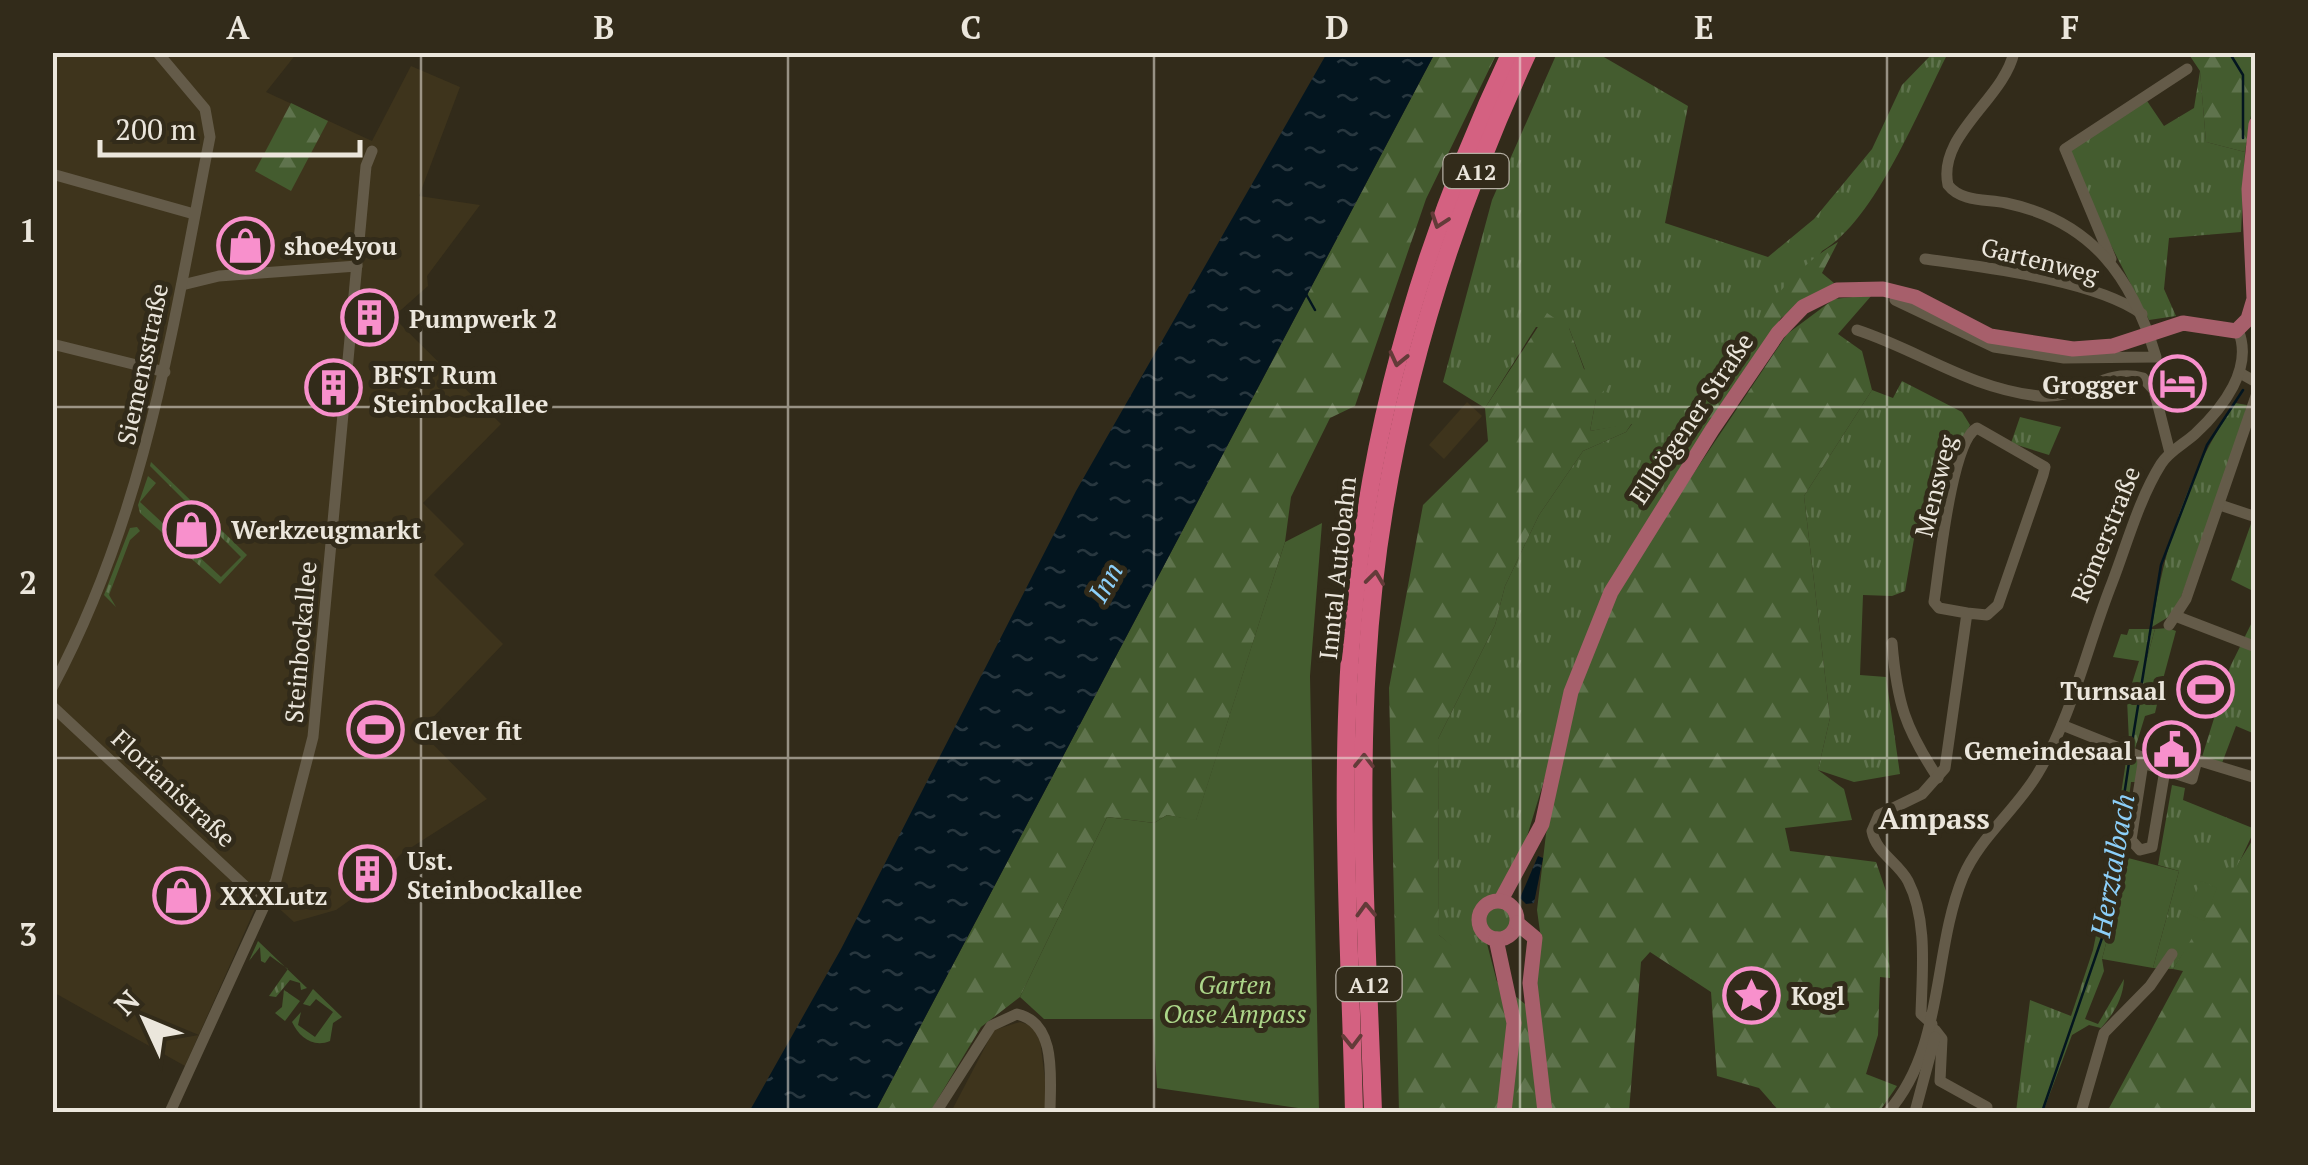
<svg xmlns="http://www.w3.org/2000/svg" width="2308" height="1165" font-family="'PT Serif',serif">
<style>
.built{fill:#3e341c}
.grass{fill:url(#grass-tufts)}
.forest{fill:url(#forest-firs)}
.green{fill:#445c2f}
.water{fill:url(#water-ripples)}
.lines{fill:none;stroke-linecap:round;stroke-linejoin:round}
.stream{stroke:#03151f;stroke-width:2.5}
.minor{stroke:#645b49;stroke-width:11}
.major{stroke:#a75f6b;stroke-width:15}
.highway{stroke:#d46181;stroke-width:18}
.oneway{stroke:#633b39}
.grid{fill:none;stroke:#ebe6dc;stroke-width:2.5;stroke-opacity:0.55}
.labels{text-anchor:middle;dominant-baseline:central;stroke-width:10;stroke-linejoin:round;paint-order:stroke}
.shield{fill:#322b1a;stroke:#b4aea2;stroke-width:2.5}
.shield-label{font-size:22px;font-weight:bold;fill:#ebe6dc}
.poi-label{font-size:25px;font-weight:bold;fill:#ebe6dc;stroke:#322b1a;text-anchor:start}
.street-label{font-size:25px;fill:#ebe6dc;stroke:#322b1a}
.park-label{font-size:25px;font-style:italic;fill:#acd689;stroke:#322b1a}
.water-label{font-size:28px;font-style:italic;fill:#8ccff9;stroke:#322b1a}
.quarter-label{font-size:30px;font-weight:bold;fill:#ebe6dc;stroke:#322b1a}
.neatline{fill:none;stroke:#ebe6dc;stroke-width:4}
.grid-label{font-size:32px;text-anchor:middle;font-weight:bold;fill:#ebe6dc}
</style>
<defs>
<pattern id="grass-tufts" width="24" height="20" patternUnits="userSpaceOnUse" patternTransform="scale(2.5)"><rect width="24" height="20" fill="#445c2f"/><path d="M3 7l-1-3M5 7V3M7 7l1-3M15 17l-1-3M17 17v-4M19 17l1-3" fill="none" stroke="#5f734d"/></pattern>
<pattern id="forest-firs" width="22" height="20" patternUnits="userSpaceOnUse" patternTransform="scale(2.5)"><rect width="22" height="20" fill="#445c2f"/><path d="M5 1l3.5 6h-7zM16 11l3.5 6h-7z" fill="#5f734d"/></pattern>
<pattern id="water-ripples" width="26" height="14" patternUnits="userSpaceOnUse" patternTransform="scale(2.5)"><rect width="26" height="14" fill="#03151f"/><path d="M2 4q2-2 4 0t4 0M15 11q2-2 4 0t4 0" fill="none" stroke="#28373f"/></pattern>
</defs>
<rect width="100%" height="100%" fill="#322b1a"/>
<g class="built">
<polygon points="53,53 297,53 266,92 372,141 411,66 460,87 419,196 480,205 427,276 428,286 393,317 501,424 423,503 464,544 434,575 503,644 420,731 487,799 401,854 367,888 336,910 294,922 262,893 185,1066 53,992"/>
<polygon points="1467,402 1482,416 1444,459 1429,445"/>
<polygon points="1020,1022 1032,1026 1040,1040 1049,1112 951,1112 994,1030"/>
</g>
<g class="grass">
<path d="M1557 53H1597L1688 106 1665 223 1768 257 1814 219 1872 149 1902 85 1932 54 1948 53C1920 107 1875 221 1822 251L1712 430 1571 692 1507 902 1516 911V927L1502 939 1485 936 1498 986 1439 935 1438 739 1495 625 1505 586 1539 515 1583 451 1626 432 1632 424 1590 431 1596 399 1569 328 1536 327 1485 408 1443 382 1492 200Z"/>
<polygon points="2200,71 2206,142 2245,152 2241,232 2169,238 2164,289 2176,316 2149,320 2065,155 2143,95 2164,126 2194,108"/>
<polygon points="1902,381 1962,412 1970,425 1959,449 1939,536 1915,533 1905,591 1892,596 1863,595 1860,675 1886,677 1900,774 1854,782 1818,770 1830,718 1804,496 1872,390 1893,398"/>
<path d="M2235 403 2247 405 2235 453 2175 613 2152 627C2164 545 2189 471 2235 403Z"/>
<polygon points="2020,417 2061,427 2049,455 2011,443"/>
<polygon points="151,462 247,555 220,584 140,513 138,505 148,476 156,483 140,502 221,577 241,557 150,466"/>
<polygon points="2252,521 2256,522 2255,592 2231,580"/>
<polygon points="137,527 140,531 130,540 109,595 116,607 104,595 130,528"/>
<polygon points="2255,616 2255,734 2236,726 2222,763 2202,757 2230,667"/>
<path d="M2129 629H2155L2142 675 2162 683 2155 713 2145 716 2134 752 2140 761 2136 782H2131L2123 844 2128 858 2102 959 2104 971 2085 1019 2098 1024 2124 979C2123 999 2114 1013 2101 1028L2089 1025 2072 1035 2043 1112H2016L2030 1000 2071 1016 2093 950 2109 871 2129 742 2127 699 2139 661 2113 657 2121 634 2127 635Z"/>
<polygon points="2172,785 2185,788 2183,800 2255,829 2229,884 2173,969 2153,968 2179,871 2158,865"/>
<polygon points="258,941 307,988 301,990 300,983 290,980 276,997 269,996 288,969 270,956 265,963 261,961 260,947 249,961"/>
<path d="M313 989 342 1017 333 1023 330 1041C313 1048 299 1037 292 1022L301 1012 298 1025 315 1037 333 1012 316 999 310 1006 303 1004Z"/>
<polygon points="284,990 300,1001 285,1021 275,1013 282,1007"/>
</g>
<g class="forest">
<polygon points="1435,53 1497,53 1426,199 1355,406 1330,418 1291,497 1285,542 1196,821 1167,815 1154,823 1107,817 1020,997 981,1027 930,1112 875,1112"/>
<polygon points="2188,53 2248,53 2255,59 2255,91 2245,152 2206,142 2200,71"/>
<polygon points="291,103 328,121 291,191 255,171"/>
<path d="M1838 242 1822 273 1834 283 1781 318 1707 427 1692 420C1733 360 1773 279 1838 242Z"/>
<polygon points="1872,295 1838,334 1862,351 1872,390 1804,496 1830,718 1818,770 1844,789 1852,820 1785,828 1790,851 1876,862 1886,891 1890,978 1880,977 1878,1035 1866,1074 1897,1086 1879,1112 1780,1112 1759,1088 1717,1076 1711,992 1650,952 1641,962 1629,1112 1399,1112 1389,688 1423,505 1488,441 1485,408 1547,313 1569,328 1584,369 1612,382 1596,399 1590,431 1632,423 1626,432 1583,451 1539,515 1505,586 1495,625 1438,739 1439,935 1525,1004 1541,939 1537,910 1546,834 1576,698 1616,597 1651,537 1787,334 1834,299"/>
<polygon points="2255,836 2255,1112 2107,1112 2183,971 2173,969"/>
</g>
<g class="green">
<polygon points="1322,523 1310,676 1319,1111 1157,1088 1153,1019 1044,1019 1020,997 1107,817 1154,823 1167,815 1196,820 1285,542"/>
<polygon points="2168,628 2176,631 2162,683 2142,676 2155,629"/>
<polygon points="2128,858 2179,871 2153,968 2102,959"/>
<polygon points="2201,881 2217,888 2204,921 2187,913"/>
</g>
<g class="water">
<polygon points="1327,53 1435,53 875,1112 749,1112 841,949 1076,491"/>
<polygon points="1538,856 1543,858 1534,903 1526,904 1520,898"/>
</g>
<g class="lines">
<g class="stream">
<polyline points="2229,52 2243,75 2243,138"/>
<polyline points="1306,294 1315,310"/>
<polyline points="2131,749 2161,565 2207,445 2243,390"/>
<polyline points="2042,1112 2103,935 2130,756"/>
</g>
<g class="minor">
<polyline points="52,174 194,214"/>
<path d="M1925 259C1983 267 2095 280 2142 314"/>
<polyline points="2111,259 2065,149 2187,69"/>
<polyline points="182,285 219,276 357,266"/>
<path d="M1895 300 1994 347 2064 358 2156 357C2132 277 2092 221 2006 203 1986 199 1961 202 1948 185 1937 135 2004 99 2014 52"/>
<path d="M1857 330C1921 351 1968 388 2039 396 2079 400 2104 367 2143 378L2154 390 2170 453"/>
<polyline points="52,344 165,372"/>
<polyline points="2240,373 2256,382"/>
<polyline points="2220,505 2256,517"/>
<polyline points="2178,617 2256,647"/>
<polyline points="2169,625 2186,599 2256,396"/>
<path d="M1892 643C1897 703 1905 728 1938 778"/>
<path d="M52 688C146 512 172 330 210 137L205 109 157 52"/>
<polyline points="52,706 264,904"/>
<polyline points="2062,725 2142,757 2143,763 2192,779 2197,760 2256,778"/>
<polyline points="2143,763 2131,840 2140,850 2152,847 2165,770"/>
<path d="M1932 1024 1921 1014C1922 972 1928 920 1908 881 1898 862 1876 853 1872 831L1879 815 1922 794 1945 768 1967 613 1987 615 1998 605 2043 475 2045 467 1977 428C1951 441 1939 571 1934 602L1939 608 1967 613"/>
<polyline points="1935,1030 1942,1039 1940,1081 1987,1107"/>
<polyline points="170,1112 276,880 313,737 366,166 372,151"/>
<path d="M936 1112 991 1026 1017 1014C1058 1023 1050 1081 1050 1112"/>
<path d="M1888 1112C1945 1047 1932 953 1963 877 1979 838 2017 809 2038 773 2073 714 2087 646 2112 583 2127 544 2139 499 2161 464 2169 451 2184 444 2195 434 2223 408 2254 368 2238 330"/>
<polyline points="1915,1112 1935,1037"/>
<polyline points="2081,1112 2104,1033 2150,986 2172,954"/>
</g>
<g class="major">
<polyline points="1501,900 1542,824 1571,692 1611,592 1712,430 1778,333 1803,307 1837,290 1883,289 1915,297 1990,336 2073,349 2113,346 2183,323 2236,331 2248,319 2254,299 2249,189 2256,124"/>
<circle cx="1498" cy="920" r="19"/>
<polyline points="1517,923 1535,938 1530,983 1545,1112"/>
<polyline points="1496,939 1514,1023 1504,1112"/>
</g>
<g class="highway">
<path d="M1354 1112C1350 941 1337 768 1355 597 1374 406 1429 225 1511 52"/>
<path d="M1373 1112C1368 964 1358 814 1367 665 1379 450 1438 247 1528 52"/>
</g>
</g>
<defs><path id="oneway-chevron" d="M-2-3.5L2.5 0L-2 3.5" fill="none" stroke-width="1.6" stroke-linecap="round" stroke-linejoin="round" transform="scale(2.5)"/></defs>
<g class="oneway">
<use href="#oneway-chevron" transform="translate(1439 221) rotate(109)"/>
<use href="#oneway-chevron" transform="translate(1398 359) rotate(103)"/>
<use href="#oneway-chevron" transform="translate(1375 578) rotate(-83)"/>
<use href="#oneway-chevron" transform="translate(1364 761) rotate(-89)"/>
<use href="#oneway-chevron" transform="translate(1366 910) rotate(-92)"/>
<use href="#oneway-chevron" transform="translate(1352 1041) rotate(89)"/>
</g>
<path class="grid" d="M421 52V1112M788 52V1112M1154 52V1112M1520 52V1112M1887 52V1112M52 407H2256M52 758H2256"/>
<defs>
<symbol id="shop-ring" viewBox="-11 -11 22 22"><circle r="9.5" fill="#322b1a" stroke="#f890cc" stroke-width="1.5"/><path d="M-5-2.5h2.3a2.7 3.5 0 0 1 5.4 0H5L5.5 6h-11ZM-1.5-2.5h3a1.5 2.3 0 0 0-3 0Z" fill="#f890cc"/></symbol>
<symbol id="building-ring" viewBox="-11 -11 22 22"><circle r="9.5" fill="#322b1a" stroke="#f890cc" stroke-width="1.5"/><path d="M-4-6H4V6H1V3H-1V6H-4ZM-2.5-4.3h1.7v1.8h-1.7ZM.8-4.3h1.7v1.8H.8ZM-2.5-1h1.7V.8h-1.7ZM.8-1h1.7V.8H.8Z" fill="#f890cc"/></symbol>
<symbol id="hotel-ring" viewBox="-11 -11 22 22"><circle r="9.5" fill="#322b1a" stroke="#f890cc" stroke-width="1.5"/><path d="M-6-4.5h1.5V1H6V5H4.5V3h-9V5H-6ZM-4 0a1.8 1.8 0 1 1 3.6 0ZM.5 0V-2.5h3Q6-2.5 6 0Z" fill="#f890cc"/></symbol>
<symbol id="stadium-ring" viewBox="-11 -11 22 22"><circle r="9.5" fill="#322b1a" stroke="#f890cc" stroke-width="1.5"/><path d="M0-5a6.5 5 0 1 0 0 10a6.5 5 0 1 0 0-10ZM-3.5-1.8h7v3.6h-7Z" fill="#f890cc"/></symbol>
<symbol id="civic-ring" viewBox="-11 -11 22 22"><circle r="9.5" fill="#322b1a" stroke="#f890cc" stroke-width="1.5"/><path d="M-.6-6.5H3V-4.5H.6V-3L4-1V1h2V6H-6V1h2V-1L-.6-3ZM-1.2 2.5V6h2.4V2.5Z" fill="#f890cc"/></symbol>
<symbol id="sight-ring" viewBox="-11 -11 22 22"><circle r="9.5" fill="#322b1a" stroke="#f890cc" stroke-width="1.5"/><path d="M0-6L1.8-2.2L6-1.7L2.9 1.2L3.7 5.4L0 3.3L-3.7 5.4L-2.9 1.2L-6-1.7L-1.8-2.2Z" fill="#f890cc"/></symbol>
</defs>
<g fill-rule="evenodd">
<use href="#shop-ring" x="214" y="214" width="63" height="63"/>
<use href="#building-ring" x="338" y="286" width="63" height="63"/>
<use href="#hotel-ring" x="2146" y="352" width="63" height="63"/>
<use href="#building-ring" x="302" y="356" width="63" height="63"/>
<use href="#shop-ring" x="160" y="498" width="63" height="63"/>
<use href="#stadium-ring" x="2174" y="658" width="63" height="63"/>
<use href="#stadium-ring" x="344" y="698" width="63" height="63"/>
<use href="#civic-ring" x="2140" y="718" width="63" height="63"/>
<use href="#building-ring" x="336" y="842" width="63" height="63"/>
<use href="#shop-ring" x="150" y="864" width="63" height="63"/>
<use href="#sight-ring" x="1720" y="964" width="63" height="63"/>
</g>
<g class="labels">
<g class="shield">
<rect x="1443.5" y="154" width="65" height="34" rx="8"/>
<rect x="1336.5" y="967" width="65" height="34" rx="8"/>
</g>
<g class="shield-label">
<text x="1476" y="171">A12</text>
<text x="1369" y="984">A12</text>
</g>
<g class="poi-label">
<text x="284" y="245">shoe4you</text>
<text x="409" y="318">Pumpwerk 2</text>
<text x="373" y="374">BFST Rum<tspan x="373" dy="29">Steinbockallee</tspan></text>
<text x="2138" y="384" text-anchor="end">Grogger</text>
<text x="231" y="529">Werkzeugmarkt</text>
<text x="2166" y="690" text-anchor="end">Turnsaal</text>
<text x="414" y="730">Clever fit</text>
<text x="2132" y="750" text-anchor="end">Gemeindesaal</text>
<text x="407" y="860">Ust.<tspan x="407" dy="29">Steinbockallee</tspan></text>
<text x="220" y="895">XXXLutz</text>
<text x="1791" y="995">Kogl</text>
</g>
<g class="street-label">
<text transform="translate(2040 260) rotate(14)">Gartenweg</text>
<text transform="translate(142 364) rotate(-78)">Siemensstraße</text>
<text transform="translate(1691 418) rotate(-56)">Ellbögener Straße</text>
<text transform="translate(1935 486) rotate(-76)">Mensweg</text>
<text transform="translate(2105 534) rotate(-68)">Römerstraße</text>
<text transform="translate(1337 568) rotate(-84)">Inntal Autobahn</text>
<text transform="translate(300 642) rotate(-85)">Steinbockallee</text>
<text transform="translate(174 788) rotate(43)">Florianistraße</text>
</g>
<g class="park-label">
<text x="1235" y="984">Garten<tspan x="1235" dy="29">Oase Ampass</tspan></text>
</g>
<g class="water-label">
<text transform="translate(1105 582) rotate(-61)">Inn</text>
<text transform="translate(2112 865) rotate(-80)">Herztalbach</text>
</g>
<g class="quarter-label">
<text x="1934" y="818">Ampass</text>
</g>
</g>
<rect width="2308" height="1165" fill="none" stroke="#322b1a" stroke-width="110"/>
<g transform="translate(145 1020) rotate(314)" stroke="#322b1a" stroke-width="8" paint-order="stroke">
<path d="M0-8L18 38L0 25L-18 38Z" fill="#ebe6dc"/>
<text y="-15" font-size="28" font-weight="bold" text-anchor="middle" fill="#ebe6dc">N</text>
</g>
<path d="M100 140v15h260v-15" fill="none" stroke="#ebe6dc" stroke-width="5"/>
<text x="115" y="140" font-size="30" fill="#ebe6dc" stroke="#322b1a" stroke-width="8" paint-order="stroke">200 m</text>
<rect x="55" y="55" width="2198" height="1055" class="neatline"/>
<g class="grid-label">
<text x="238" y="39">A</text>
<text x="604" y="39">B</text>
<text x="971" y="39">C</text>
<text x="1337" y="39">D</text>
<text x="1704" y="39">E</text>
<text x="2070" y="39">F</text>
<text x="28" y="242">1</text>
<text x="28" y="594">2</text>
<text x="28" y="946">3</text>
</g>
</svg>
